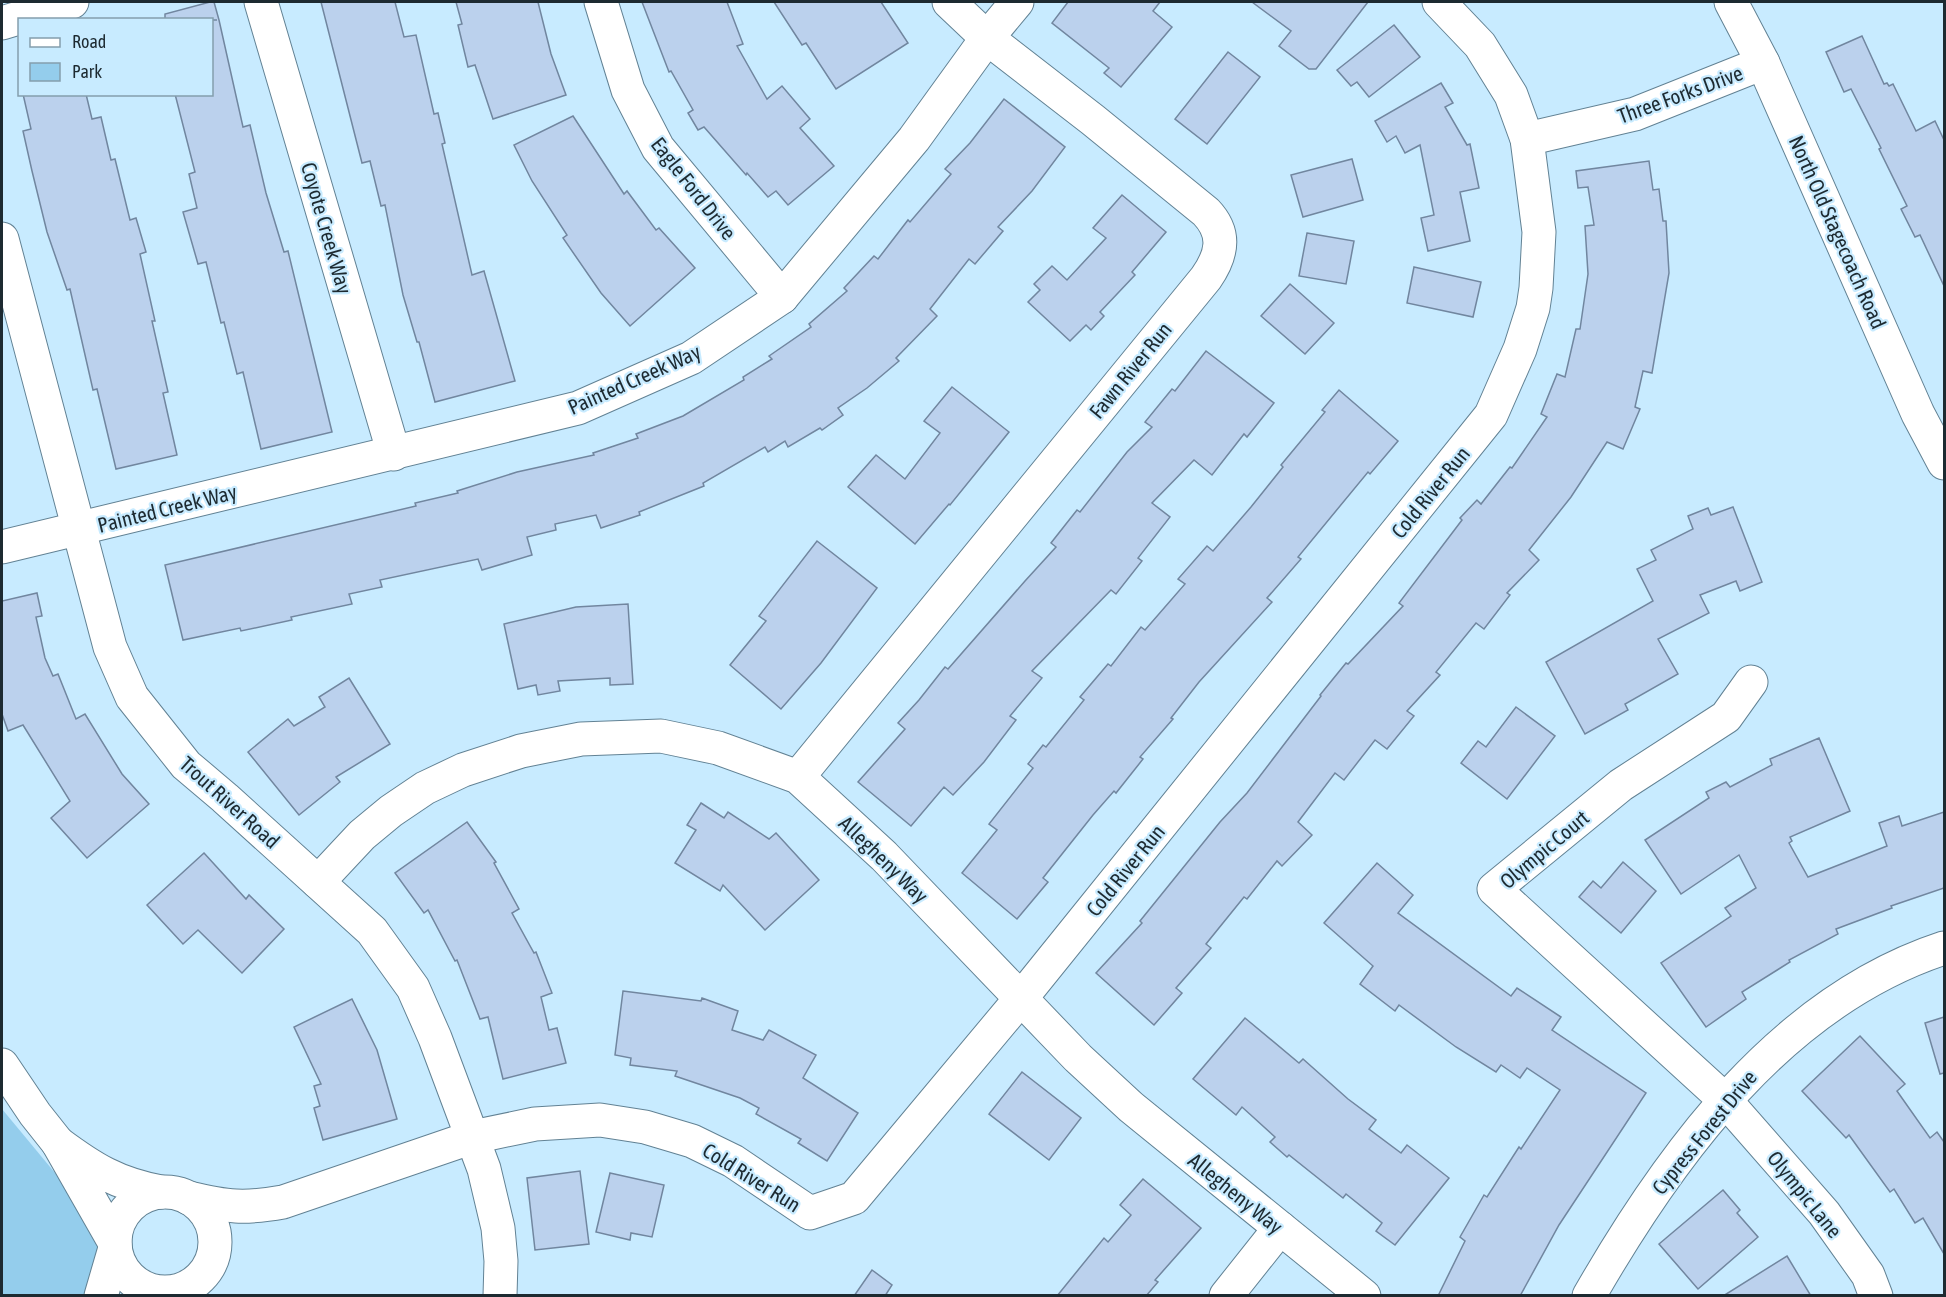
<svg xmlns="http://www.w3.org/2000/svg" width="1946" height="1297" font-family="'Asap Condensed',sans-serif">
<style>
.green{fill:#94cdec}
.building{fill:#bbd1ed;stroke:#71869f;stroke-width:1.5}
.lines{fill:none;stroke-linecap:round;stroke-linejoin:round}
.minor-casing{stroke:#628294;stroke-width:35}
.minor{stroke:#fff;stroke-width:33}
.labels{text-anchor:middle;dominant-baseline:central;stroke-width:4.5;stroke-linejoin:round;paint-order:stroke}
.street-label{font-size:21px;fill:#1d2a31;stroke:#c8ebff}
</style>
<rect width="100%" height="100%" fill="#c8ebff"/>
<polygon class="green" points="2,1109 70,1191 93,1224 99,1250 86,1295 2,1295"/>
<g class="building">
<polygon points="210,2 214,2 219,20 243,127 250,125 266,193 284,252 288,251 332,432 261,449 243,372 237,374 224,322 221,323 206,262 198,264 183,212 197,208 189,174 195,172 175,94 212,94 212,20 217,20 165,20 165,14"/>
<polygon points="321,2 395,2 404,37 416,35 434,114 438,113 445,143 442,144 472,275 484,271 515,381 435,402 419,342 417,342 403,295 385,205 381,206 370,161 362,163"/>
<polygon points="456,2 538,2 551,54 566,95 493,119 475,65 468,67 458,25 462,24"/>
<polygon points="642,2 727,2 743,44 737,46 767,99 782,86 810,119 800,128 834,166 788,205 776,191 768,197 747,173 746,175 704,127 698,130 688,113 693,110 671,71 669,72"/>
<polygon points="774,2 881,2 908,43 836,89 806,43 802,45"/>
<polygon points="1068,2 1160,2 1153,11 1172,27 1121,87 1104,73 1109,68 1052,23"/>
<polygon points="1252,2 1368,2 1316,69 1309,69 1279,46 1291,31"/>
<polygon points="1394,25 1420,57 1369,97 1357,82 1351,86 1337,70"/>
<polygon points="1862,36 1884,84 1887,83 1889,86 1893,84 1916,131 1935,121 1944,140 1944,286 1920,235 1915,237 1901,209 1907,206 1879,149 1881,148 1851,89 1844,92 1826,52"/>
<polygon points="1228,52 1260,77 1207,144 1175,119"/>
<polygon points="1441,83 1453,103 1445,107 1467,145 1470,144 1479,188 1460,192 1470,241 1428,251 1421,218 1434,215 1420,145 1405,153 1396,136 1387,142 1375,121"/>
<polygon points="23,94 86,94 92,119 101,117 111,160 115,159 130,220 136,218 146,252 140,254 155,321 152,321 168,392 163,393 177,455 116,469 97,389 93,390 70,289 67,290 47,232 32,171 23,131 31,129"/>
<polygon points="1004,99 1065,147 1032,191 998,227 1003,231 975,264 969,259 930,309 937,316 896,358 899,361 867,388 838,408 843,415 822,430 820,428 788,447 785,441 768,452 765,447 703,483 704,486 639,512 640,515 601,528 596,515 555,524 556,530 527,537 532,555 482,570 478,559 380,580 382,587 349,594 352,604 291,617 292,620 241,631 240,628 183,640 165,565 416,506 415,503 458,493 457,491 517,472 594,455 593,453 638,438 636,434 683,416 744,380 743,377 772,359 769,356 811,327 809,324 847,291 844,288 874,256 878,259 908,220 910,222 951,174 945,169 970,143"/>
<polygon points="573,116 624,194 627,191 656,230 659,228 695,268 630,326 601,293 563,238 567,235 532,181 514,145"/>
<polygon points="1352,159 1363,200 1303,217 1291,175"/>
<polygon points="1649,161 1653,190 1659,189 1663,221 1666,221 1669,273 1652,373 1643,371 1635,407 1640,409 1623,449 1607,442 1571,497 1529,550 1539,560 1507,593 1510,595 1484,629 1476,623 1436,672 1440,675 1407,711 1414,716 1387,749 1375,740 1344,780 1335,773 1298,822 1312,835 1282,866 1277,861 1247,899 1244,897 1206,944 1211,948 1176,988 1182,993 1154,1025 1096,973 1142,923 1140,921 1220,822 1247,793 1321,696 1320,695 1346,663 1348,664 1403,606 1399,603 1462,520 1460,518 1477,500 1481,504 1510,467 1512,468 1547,417 1541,414 1557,374 1565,377 1576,329 1580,329 1588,274 1585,226 1594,225 1588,187 1578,188 1576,171"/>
<polygon points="1122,195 1166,232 1132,272 1135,275 1100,312 1104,316 1091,330 1086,325 1070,341 1028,302 1040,290 1034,284 1052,266 1067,280 1106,238 1093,228"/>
<polygon points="1307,233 1354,241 1346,284 1299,276"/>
<polygon points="1414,267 1481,282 1473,317 1407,303"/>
<polygon points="1290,284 1334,323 1305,354 1261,316"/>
<polygon points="1206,351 1274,403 1247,437 1244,434 1212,475 1194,460 1152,503 1170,517 1138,558 1142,561 1116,594 1111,590 1032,671 1042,678 1010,716 1016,720 984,762 953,795 944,787 911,826 858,782 905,729 898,723 919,700 945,667 948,669 1025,581 1056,547 1051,543 1077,510 1080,512 1127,452 1152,427 1145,422 1172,389 1175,391"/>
<polygon points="952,387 1009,432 950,505 949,504 915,544 848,487 876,455 905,479 940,433 924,421"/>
<polygon points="1339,390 1398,441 1370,474 1368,472 1298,557 1301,559 1267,598 1272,602 1199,682 1171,718 1173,719 1140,757 1143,759 1116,793 1114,791 1093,815 1043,878 1048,882 1017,919 962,873 997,830 989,824 1033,768 1028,764 1043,745 1046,747 1084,700 1080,697 1108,664 1111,666 1141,627 1145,630 1185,584 1178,579 1207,546 1213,551 1251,507 1283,467 1281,465 1325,412 1322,410"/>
<polygon points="1733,507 1762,582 1740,591 1736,581 1700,595 1709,613 1658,639 1678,674 1625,704 1628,710 1585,734 1546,662 1653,601 1637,569 1656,560 1651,550 1693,529 1688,516 1708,508 1711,515"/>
<polygon points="817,541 877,588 821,663 781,709 730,665 766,621 759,616"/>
<polygon points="37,593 42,616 36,617 45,658 53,676 58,674 76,719 85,714 122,774 149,804 87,858 51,818 70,801 23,725 8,731 2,714 2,601"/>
<polygon points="628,604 633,684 610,685 610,678 558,681 560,691 538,695 536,685 518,689 504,624 576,607"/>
<polygon points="349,678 390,744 336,777 340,782 299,815 248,752 288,719 294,726 325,707 319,697"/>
<polygon points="1516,707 1555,736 1507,799 1461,763 1478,741 1486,747"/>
<polygon points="1819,738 1850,811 1790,837 1792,841 1789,843 1808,877 1887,846 1879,823 1899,816 1902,826 1944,812 1944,888 1891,906 1892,908 1836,929 1838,934 1789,960 1790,962 1742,992 1746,999 1706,1027 1661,963 1731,916 1725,908 1756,888 1739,855 1681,894 1645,840 1709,798 1706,792 1726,782 1730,787 1772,765 1770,759"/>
<polygon points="701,803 724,818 728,812 769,839 776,833 819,880 765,930 723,885 720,891 675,863 696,830 687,825"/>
<polygon points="467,822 496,862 494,863 519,909 512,913 534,953 536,952 552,993 541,997 549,1030 557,1028 566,1063 503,1079 488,1017 480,1019 457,960 455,961 428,910 424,913 395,873"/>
<polygon points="204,853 246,899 249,895 284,929 242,973 198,930 183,944 147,905"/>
<polygon points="1623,862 1656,891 1621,933 1579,897 1593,881 1601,888"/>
<polygon points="1377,863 1413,895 1398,913 1511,996 1517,988 1561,1017 1552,1030 1646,1093 1559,1225 1520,1296 1438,1296 1465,1241 1460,1237 1484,1195 1487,1197 1519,1147 1521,1149 1560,1090 1527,1068 1520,1078 1501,1065 1496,1072 1456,1047 1399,1005 1395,1011 1360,984 1373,966 1324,923"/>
<polygon points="623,991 701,1001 702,998 738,1011 732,1030 763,1040 769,1030 816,1055 803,1078 858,1113 827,1161 798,1143 801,1139 756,1114 759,1108 740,1098 675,1076 677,1071 630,1065 631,1058 615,1055"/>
<polygon points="352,999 377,1050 397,1119 323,1140 314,1108 320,1106 314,1086 321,1084 294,1027"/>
<polygon points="1944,1017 1944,1073 1940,1074 1925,1023"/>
<polygon points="1245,1018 1299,1063 1303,1059 1348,1099 1376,1120 1369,1129 1401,1153 1407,1145 1449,1178 1395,1245 1376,1231 1382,1223 1346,1194 1343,1198 1289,1155 1287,1157 1270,1142 1275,1137 1242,1107 1236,1115 1193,1079"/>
<polygon points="1860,1036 1905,1084 1897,1091 1930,1138 1937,1132 1944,1142 1944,1254 1923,1218 1915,1223 1894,1189 1890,1192 1849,1135 1846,1138 1802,1091"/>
<polygon points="1022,1072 1081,1118 1049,1160 989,1114"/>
<polygon points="580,1171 589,1244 535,1250 527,1178"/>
<polygon points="610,1173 664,1185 652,1237 631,1233 630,1240 596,1232"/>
<polygon points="1143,1179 1201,1228 1155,1280 1158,1282 1146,1296 1057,1296 1104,1238 1108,1242 1131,1215 1120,1205"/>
<polygon points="1723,1190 1740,1210 1737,1213 1758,1237 1698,1289 1659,1244"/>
<polygon points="1787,1256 1811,1296 1723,1296"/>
<polygon points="872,1270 892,1285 885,1296 854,1296"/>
</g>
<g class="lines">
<defs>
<g id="minor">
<polyline points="261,2 394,454"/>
<polyline points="601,2 628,90 658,148 782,297"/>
<polyline points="1731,2 1763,63 1918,414 1944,463"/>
<polyline points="2,23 72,2"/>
<polyline points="1527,139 1635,114 1763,63"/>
<polyline points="2,239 110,647 132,697 186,765 225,798 372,931 413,988 435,1038 484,1169 498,1228 501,1261 500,1296"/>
<polyline points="2,547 578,408 691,358 782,297 914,139 987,38 1017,2"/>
<polyline points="1751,682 1726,717 1621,785 1494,889 1725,1100 1824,1213 1868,1275 1876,1296"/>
<path d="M798 777 1206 278C1222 255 1227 234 1206 212L1093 120 987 38 949 2"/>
<polyline points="318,882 362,835 391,811 425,788 463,770 521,751 581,739 661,736 718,748 798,777 884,856 1078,1058 1131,1107 1364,1296"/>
<polyline points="2,1065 35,1114 58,1143"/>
<circle cx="165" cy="1242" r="50"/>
<path d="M189 1198C227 1207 244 1209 283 1202L473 1137 535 1124 600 1120 645 1127 692 1141 733 1161 810 1213 854 1198 1022 997 1491 415 1520 349 1533 308 1536 288 1539 232 1527 139 1511 95 1480 45 1439 2"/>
<path d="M115 1243 58 1143C93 1169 117 1184 161 1192"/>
<polyline points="101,1296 115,1248"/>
<polyline points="1226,1296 1280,1228"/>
<path d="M1589 1296C1671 1153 1782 1001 1944 948"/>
</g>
</defs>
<use href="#minor" class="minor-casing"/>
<use href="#minor" class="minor"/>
</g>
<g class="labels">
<g class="street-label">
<text transform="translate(1680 94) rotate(-20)">Three Forks Drive</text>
<text transform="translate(694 188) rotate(52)">Eagle Ford Drive</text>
<text transform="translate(327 228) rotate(74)">Coyote Creek Way</text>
<text transform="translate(1838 232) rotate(66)">North Old Stagecoach Road</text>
<text transform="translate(1130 370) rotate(-51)">Fawn River Run</text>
<text transform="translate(634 379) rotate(-24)">Painted Creek Way</text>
<text transform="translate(1430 492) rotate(-51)">Cold River Run</text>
<text transform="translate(167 508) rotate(-14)">Painted Creek Way</text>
<text transform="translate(230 802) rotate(42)">Trout River Road</text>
<text transform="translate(1544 849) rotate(-40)">Olympic Court</text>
<text transform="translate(884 859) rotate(44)">Allegheny Way</text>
<text transform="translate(1125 870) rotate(-51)">Cold River Run</text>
<text transform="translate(1704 1132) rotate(-51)">Cypress Forest Drive</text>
<text transform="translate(752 1177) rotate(32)">Cold River Run</text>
<text transform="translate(1236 1193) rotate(39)">Allegheny Way</text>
<text transform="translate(1805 1194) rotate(51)">Olympic Lane</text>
</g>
</g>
<rect width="1946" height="1297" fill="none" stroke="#1d2a31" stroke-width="6"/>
<rect x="18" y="18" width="195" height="78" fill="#c8ebff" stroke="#849ead" stroke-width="1.5"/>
<rect x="30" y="38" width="30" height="9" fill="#ffffff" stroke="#849ead" stroke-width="1.5"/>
<text x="72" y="48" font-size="18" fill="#1d2a31">Road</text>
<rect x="30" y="63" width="30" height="18" fill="#94cdec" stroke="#849ead" stroke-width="1.5"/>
<text x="72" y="78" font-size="18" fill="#1d2a31">Park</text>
</svg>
